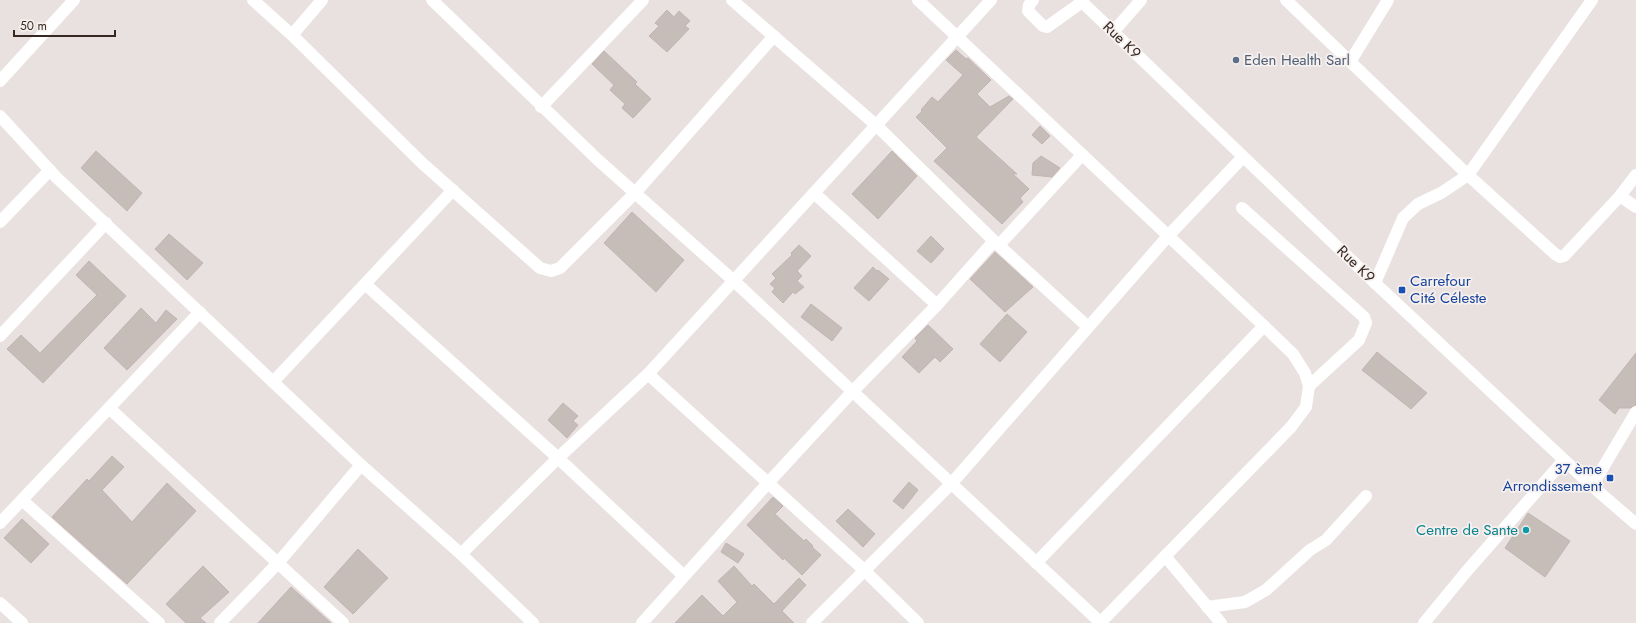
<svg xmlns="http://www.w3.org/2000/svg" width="1636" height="623" font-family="Jost,sans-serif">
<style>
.building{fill:#c6bcb8;stroke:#c1b5b3}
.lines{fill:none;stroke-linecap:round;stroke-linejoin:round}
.minor{stroke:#fff;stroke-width:12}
.service-dot{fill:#5c6f8a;stroke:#f6f0ef;stroke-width:1.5}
.transit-dot{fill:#1a4fb4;stroke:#f6f0ef;stroke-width:1.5}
.culture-dot{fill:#0f9aa8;stroke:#f6f0ef;stroke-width:1.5}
.labels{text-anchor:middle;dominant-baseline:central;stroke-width:3.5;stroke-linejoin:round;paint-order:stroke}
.street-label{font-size:15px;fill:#372922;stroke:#f6f0ef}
.service-label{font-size:15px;fill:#4e5e75;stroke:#f6f0ef;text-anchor:start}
.transit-label{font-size:15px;fill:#164399;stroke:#f6f0ef;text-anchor:start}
.culture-label{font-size:15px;fill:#0d838f;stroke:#f6f0ef;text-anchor:end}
</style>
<rect width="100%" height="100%" fill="#e9e1df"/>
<g class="building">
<polygon points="667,10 674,17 679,11 690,21 685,26 689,29 667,52 649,36 659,26 655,23"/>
<polygon points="956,50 966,59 968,58 991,80 977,94 990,107 1009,96 1013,99 976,137 1017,174 1012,173 1029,189 1020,198 1023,202 1002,224 934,161 947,148 916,117 922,111 921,110 932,97 938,102 963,75 946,60"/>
<polygon points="604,51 637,82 635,84 651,99 633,118 622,108 625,104 610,90 614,85 592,64"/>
<polygon points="1040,126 1050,136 1042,144 1032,135"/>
<polygon points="96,151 142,193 127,211 81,168"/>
<polygon points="892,151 917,176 878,219 852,194"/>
<polygon points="1041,156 1060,168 1052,177 1032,175 1033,163"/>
<polygon points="632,212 684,260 656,292 604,243"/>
<polygon points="169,234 203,263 187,280 155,249"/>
<polygon points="931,236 944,249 931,263 917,251"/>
<polygon points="799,245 811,256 797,271 802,276 797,281 804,287 795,294 793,292 783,303 772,292 775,288 770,284 776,278 772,274 792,255 791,253"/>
<polygon points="995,252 1033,287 1005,312 970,279"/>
<polygon points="89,261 126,296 43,383 7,349 21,335 40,353 97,295 76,275"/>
<polygon points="873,267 877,271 878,270 889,279 869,301 854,288"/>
<polygon points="811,304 842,328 832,341 801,317"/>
<polygon points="141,308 156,323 166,310 177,319 127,370 104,348"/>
<polygon points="1007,314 1027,332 1000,362 980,344"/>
<polygon points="928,325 953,349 940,362 935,357 919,373 902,357 917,341 915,338"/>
<polygon points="1377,352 1427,393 1411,409 1362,370"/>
<polygon points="1636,353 1636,405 1630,408 1619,408 1615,414 1599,400"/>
<polygon points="563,403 578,416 573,421 578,425 567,438 548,420"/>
<polygon points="112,456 124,467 102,490 132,522 167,483 196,511 127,584 52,517 87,479 89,481"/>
<polygon points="909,482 918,490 903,509 893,501"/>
<polygon points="773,497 783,506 775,514 804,541 806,539 813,546 812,547 821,555 802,575 784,558 783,560 747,525"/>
<polygon points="848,509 875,534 863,547 836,521"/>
<polygon points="1528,513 1570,541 1545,577 1505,548"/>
<polygon points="22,519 49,544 31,563 4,538"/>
<polygon points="726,543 744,554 738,563 721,552"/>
<polygon points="358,549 388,578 353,614 324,587"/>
<polygon points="203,566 229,592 200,618 206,623 186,623 166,604"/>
<polygon points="734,566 752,586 754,584 774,604 799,578 806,585 782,611 794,623 675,623 702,595 723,616 737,602 718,581"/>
<polygon points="291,587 331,623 258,623"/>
</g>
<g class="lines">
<g class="minor">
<polyline points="253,0 292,35 422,163 540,268 551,271 560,268 635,193 774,36"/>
<polyline points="432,0 598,160 734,281 1101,623"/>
<polyline points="732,0 876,125 994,241 1088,327"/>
<polyline points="918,0 1264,326 1293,354 1305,373 1309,386 1306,407 1291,427 1100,623"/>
<polyline points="1033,0 1029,5 1028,11 1043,26 1047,27 1082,2"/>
<polyline points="1080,0 1375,283 1592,486 1636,524"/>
<polyline points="1286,0 1468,175 1441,193 1418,204 1403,218 1375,283"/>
<polyline points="1592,0 1468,175 1555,254 1560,257 1564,256 1620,196 1636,175"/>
<polyline points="1113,32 1141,0"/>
<polyline points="292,35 322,0"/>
<polyline points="1350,62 1388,0"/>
<polyline points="0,81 74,0"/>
<polyline points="541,107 643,0"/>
<polyline points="0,116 56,177 361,465 461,554 533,623"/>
<polyline points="814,193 937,305"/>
<polyline points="1620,196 1636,207"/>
<polyline points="1242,208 1364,317 1366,323 1359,340 1309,386"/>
<polyline points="0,222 50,170"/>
<polyline points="999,245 1082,155"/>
<polyline points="365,284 558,458 684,576"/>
<polyline points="0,336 106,223"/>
<polyline points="648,374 864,570 918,623"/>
<polyline points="273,382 453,190"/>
<polyline points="109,408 343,623"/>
<polyline points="1592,486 1636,412"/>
<polyline points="22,500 159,623"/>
<polyline points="0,523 200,312"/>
<polyline points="461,554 558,458 648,374 991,0"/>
<polyline points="1165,556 1221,623"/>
<polyline points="1036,563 1264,326"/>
<polyline points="0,603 22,623"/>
<polyline points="1207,607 1245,602 1266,590 1310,550 1326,540 1366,496"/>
<polyline points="220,623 278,563 361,465"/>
<polyline points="642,623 768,483 852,392 937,305 994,241"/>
<polyline points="812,623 951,484 1169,235 1243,157"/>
<polyline points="1424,623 1466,572 1564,460"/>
</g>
</g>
<circle class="service-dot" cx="1236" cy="60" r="4"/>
<g class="transit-dot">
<rect x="1398" y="286" width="8" height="8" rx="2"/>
<rect x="1606" y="474" width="8" height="8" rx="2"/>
</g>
<circle class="culture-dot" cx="1526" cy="530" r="4"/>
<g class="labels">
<g class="street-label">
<text transform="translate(1122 40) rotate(44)">Rue K9</text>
<text transform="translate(1356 264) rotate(44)">Rue K9</text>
</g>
<g class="service-label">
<text x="1244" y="60">Eden Health Sarl</text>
</g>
<g class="transit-label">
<text x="1410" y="281">Carrefour<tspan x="1410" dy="17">Cité Céleste</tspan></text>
<text x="1602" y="469" text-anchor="end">37 ème<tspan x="1602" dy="17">Arrondissement</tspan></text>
</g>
<g class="culture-label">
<text x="1518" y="530">Centre de Sante</text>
</g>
</g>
<path d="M14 30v6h101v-6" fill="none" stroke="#372922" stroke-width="2"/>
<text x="20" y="30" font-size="12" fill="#372922" stroke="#f6f0ef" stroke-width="3" paint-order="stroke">50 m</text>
</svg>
